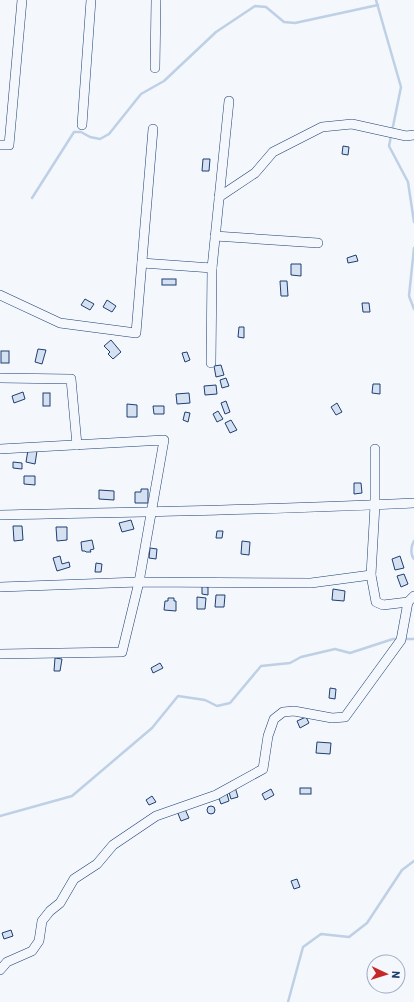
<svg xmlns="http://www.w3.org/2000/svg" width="414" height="1002" font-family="Barlow,sans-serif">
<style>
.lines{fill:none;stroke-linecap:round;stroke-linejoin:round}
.stream{stroke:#bed0e5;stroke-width:2.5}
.building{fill:#d5e0f0;stroke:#1d3f73}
.minor-casing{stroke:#1d3f73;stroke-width:10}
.minor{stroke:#f4f7fb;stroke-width:9}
</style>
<rect width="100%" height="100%" fill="#f4f7fb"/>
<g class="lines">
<g class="stream">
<polyline points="376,0 401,87 389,146 408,182 414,222"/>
<polyline points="32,198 74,132 81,132 90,137 100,139 109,134 141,94 164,81 216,32 255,6 266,7 284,22 295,23 378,5"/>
<polyline points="414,248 409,296 414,309"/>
<path d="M414 541C411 546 410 554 414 559"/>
<polyline points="404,639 414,639"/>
<polyline points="0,816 72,796 152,728 178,696 205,700 217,706 230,703 261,666 290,663 301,657 335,649 350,653 393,639 399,639"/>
<polyline points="288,1002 303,947 321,934 349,937 367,923 402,870 414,861"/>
</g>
</g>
<g class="building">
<polygon points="343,146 349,147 348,155 342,154"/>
<polygon points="203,159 210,159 209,171 202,171"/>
<polygon points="356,255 358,261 348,263 347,258"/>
<polygon points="291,264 301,264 301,276 291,275"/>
<rect x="162" y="279" width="14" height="6"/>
<polygon points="280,281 287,281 288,296 281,296"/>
<polygon points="85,299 94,304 90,310 81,305"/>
<polygon points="107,300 116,306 112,312 103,307"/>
<polygon points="362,303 369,303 370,312 363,312"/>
<polygon points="239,327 244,327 244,338 238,337"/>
<polygon points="111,340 121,352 113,359 108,354 110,352 104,346"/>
<polygon points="38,349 46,350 42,364 35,362"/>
<rect x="1" y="351" width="8" height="12"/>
<polygon points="187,352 190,360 185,362 182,353"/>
<polygon points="221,365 224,375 216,377 214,366"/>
<polygon points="226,378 229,386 222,388 220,380"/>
<polygon points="373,384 380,384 380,394 372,393"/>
<polygon points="216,385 217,394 205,395 204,386"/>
<polygon points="23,392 25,399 14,403 12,396"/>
<rect x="43" y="393" width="7" height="13"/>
<polygon points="189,393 190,403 177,404 176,394"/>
<polygon points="226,401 230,412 225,414 221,403"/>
<polygon points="337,403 342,412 336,415 331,407"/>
<polygon points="127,404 137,405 137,417 127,417"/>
<polygon points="153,406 164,406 164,414 154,414"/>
<polygon points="218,411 223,419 217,422 213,414"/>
<polygon points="185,412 190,413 188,422 183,420"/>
<polygon points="231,420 237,430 230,433 225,423"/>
<polygon points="28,450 37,451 35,464 26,462"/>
<polygon points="13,462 22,463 22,469 13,468"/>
<polygon points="24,476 35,476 35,485 24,484"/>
<polygon points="354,483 361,483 362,493 354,494"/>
<polygon points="141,489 148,489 148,503 135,503 135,492 141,492"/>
<polygon points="99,490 114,491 114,500 99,499"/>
<polygon points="131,520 134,529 122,532 119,523"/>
<polygon points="13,526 22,526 23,540 14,541"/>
<polygon points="56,527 67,527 67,540 57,541"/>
<polygon points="217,531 223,531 222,538 216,538"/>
<polygon points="92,540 94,549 90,550 91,552 86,552 85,551 82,551 81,542"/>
<polygon points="242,541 250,542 249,555 241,554"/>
<polygon points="150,548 157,549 156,559 149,558"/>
<polygon points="60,556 62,564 69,562 70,567 57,571 53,558"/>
<polygon points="400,556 404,568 395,570 392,559"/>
<polygon points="96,563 102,564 101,572 95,572"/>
<polygon points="404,574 408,584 401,587 397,576"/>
<polygon points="202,586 208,587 208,595 202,594"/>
<polygon points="333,589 345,591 344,601 332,600"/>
<polygon points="216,595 225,595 224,607 215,607"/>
<polygon points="197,597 206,598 205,609 197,609"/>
<polygon points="168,598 174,598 174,601 176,601 176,611 164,610 165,601 168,601"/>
<polygon points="55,658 62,659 60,671 54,671"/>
<polygon points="160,663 163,668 153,673 151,668"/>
<polygon points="330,688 336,689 335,699 329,698"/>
<polygon points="306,717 309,723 300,728 297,721"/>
<polygon points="317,742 331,743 330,754 316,753"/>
<polygon points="235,787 238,797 231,799 228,789"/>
<rect x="300" y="788" width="11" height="6"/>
<polygon points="271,789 274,795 265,800 262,794"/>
<polygon points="226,790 229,801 221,804 217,793"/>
<polygon points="152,796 156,802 149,805 146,800"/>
<circle cx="211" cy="810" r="4"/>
<polygon points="184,807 189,818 181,821 177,811"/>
<polygon points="297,879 300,887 294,889 291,881"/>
<polygon points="11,930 13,936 4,939 2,933"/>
</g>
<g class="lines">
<defs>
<g id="minor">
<polyline points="155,68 156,0"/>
<polyline points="82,125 91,0"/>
<polyline points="0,145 9,145 22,0"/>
<polyline points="219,197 255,173 273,152 322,127 352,124 406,136 414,135"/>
<polyline points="215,236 318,243"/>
<polyline points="142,263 212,268"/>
<polyline points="0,295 60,323 136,333 153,129"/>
<polyline points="211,363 212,268 229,101"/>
<polyline points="0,378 71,379 77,445"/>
<polyline points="0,449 164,440 139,582 122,652 0,654"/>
<polyline points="375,449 375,505 371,575 376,602 383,605 408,602"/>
<path d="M0 515C138 512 276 510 414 503"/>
<polyline points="0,587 139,582 311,583 371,575"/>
<polyline points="0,970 7,962 32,951 39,941 42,921 50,911 60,903 74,879 97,864 113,845 156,816 216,795 263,769 268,736 274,719 283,712 294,711 332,718 345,717 401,640 408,602 414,596"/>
</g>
</defs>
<use href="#minor" class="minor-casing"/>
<use href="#minor" class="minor"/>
</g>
<g transform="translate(386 974) rotate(94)"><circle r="19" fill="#f4f7fb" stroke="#9eadc5"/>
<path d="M0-3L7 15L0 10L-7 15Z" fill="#c62828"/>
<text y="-6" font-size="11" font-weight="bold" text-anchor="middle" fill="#1d3f73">N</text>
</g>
</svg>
